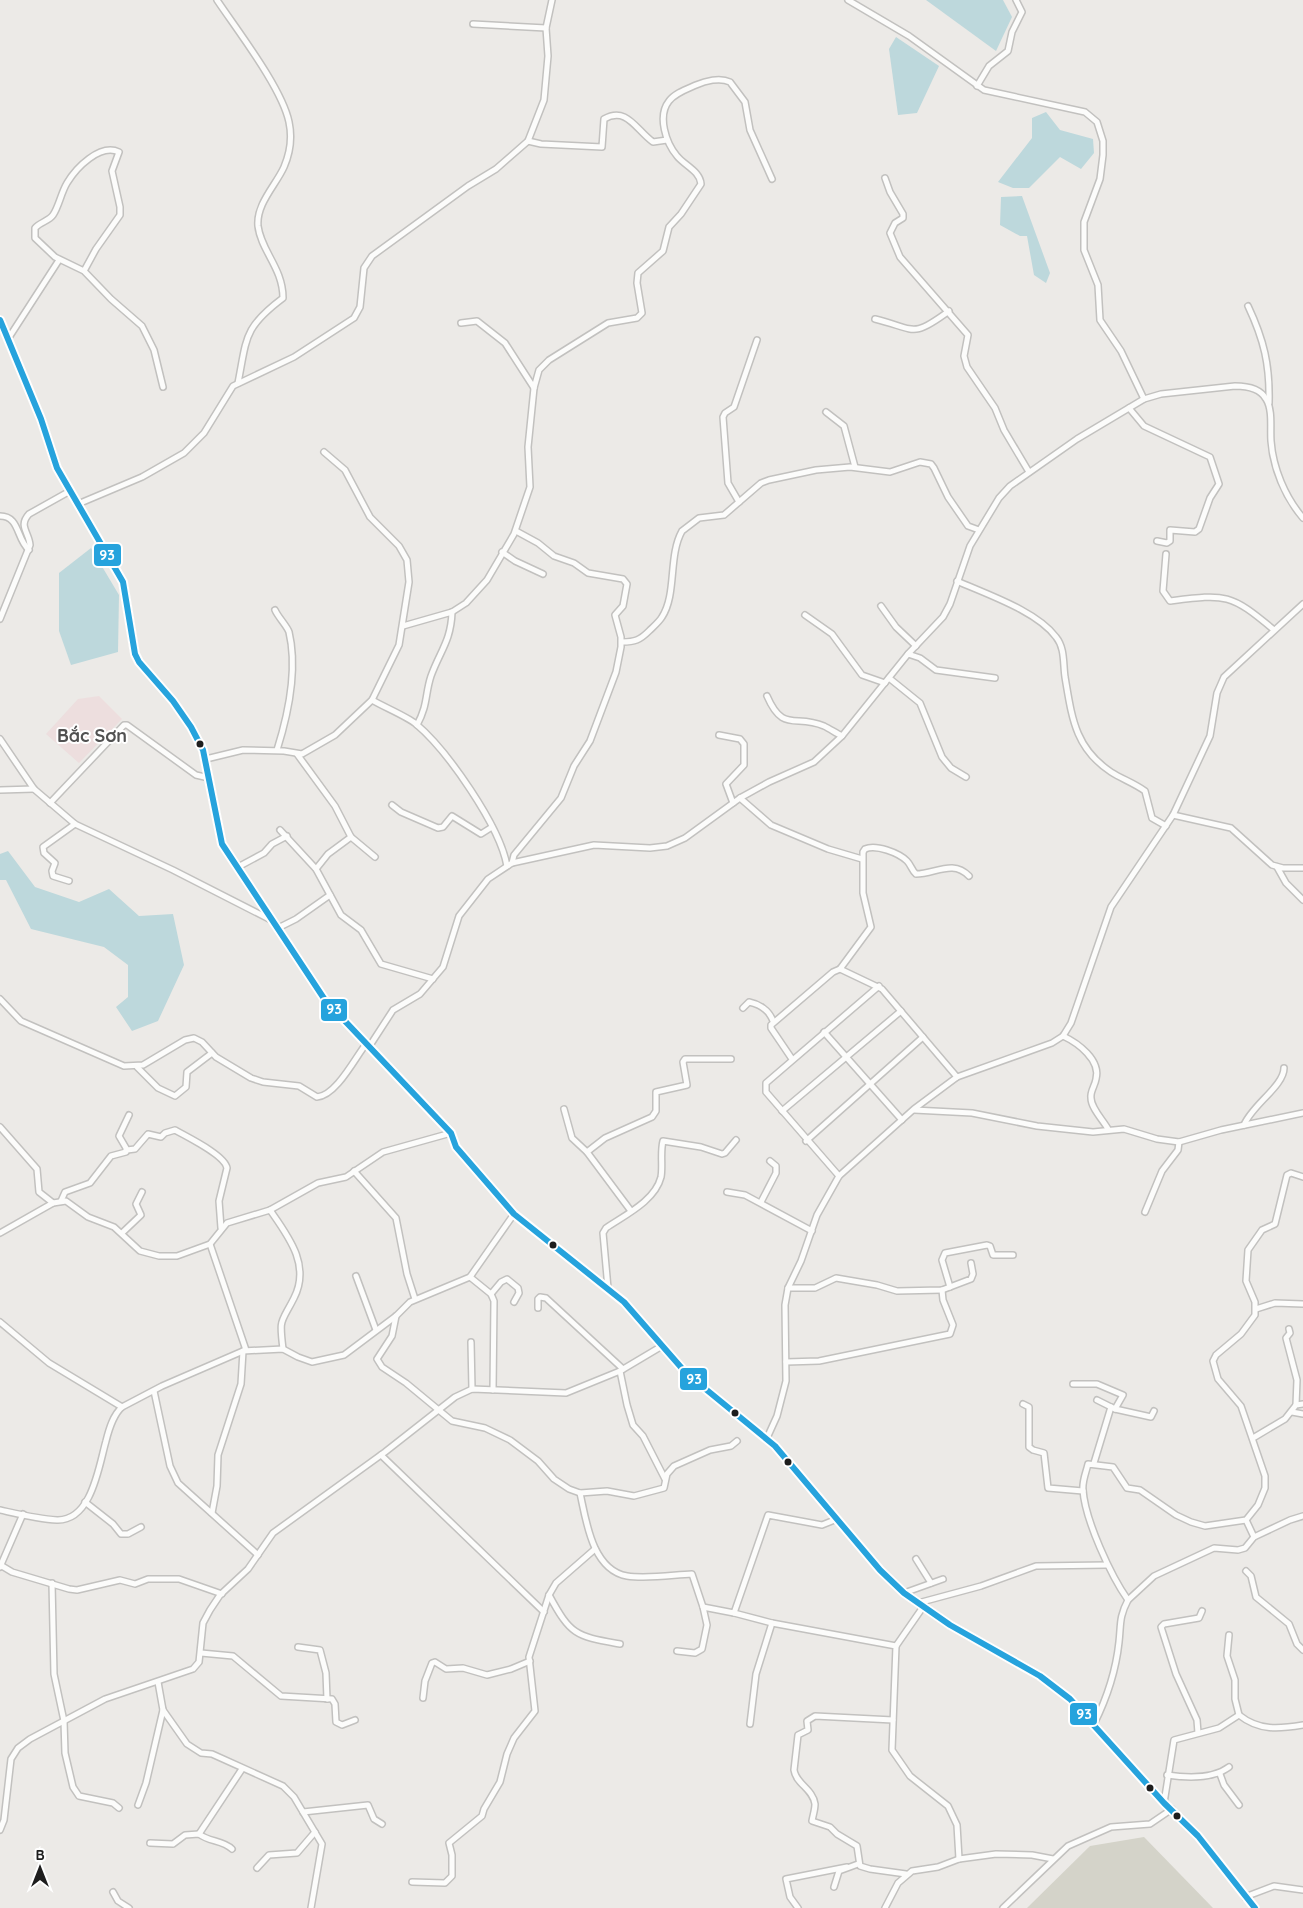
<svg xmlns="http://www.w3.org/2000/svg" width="1303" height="1908" font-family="Quicksand,sans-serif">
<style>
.commercial{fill:#eddede}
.construction{fill:#d4d3c9}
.water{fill:#bdd8dc}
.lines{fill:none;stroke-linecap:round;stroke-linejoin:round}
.minor-casing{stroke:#c2c1bf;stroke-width:8}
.tertiary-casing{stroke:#c2c1bf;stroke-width:9}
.minor{stroke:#fcfcfb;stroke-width:5}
.tertiary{stroke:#fcfcfb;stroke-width:6}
.bus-1-casing{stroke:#fff;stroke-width:10}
.bus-1{stroke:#26a3dd;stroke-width:6}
.bus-dot{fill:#1e1e1e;stroke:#fff;stroke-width:2}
.labels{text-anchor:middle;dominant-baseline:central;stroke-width:4;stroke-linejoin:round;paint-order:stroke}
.quarter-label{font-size:18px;font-weight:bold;fill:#515151;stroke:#fff}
.line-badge{stroke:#fff;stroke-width:2}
.badge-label{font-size:14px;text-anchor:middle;font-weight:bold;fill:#fff}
</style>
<rect width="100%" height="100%" fill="#eceae7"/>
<polygon class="commercial" points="99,696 122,719 79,763 46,734 78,699"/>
<polygon class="construction" points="1144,1837 1213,1908 1027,1908 1090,1846"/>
<g class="water">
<polygon points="926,0 1003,0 1012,17 996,51"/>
<polygon points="896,37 939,66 917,113 898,115 889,49"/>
<polygon points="1046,112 1060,130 1093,139 1094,153 1081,169 1060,157 1029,188 1013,188 998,182 1032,138 1032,118"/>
<polygon points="1022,196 1050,273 1046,283 1034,275 1027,236 1020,236 1000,225 1001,197"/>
<polygon points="91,548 119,595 118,652 71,665 59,631 59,573"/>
<polygon points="8,851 35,887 79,902 109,889 139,916 173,914 184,965 158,1021 132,1031 116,1007 128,997 128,965 104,947 31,929 6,880 0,880 0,854"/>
</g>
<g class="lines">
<defs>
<g id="minor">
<path d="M217 0C237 30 282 88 289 122 292 136 290 153 284 167 276 185 256 204 258 226 261 251 283 268 283 298 243 328 247 338 238 383"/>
<polyline points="848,0 909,36 984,90 1085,112 1097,122 1103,141 1103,155 1100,179 1084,222 1084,250 1098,285 1100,320 1121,351 1144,399"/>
<polyline points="473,24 546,28"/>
<polyline points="977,86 989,66 1008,51 1012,32 1022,12 1016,0"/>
<path d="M528 141 541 144 602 147 604 119C627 106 636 130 653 142L667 140"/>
<polyline points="885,178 890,192 903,214 903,218 895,223 890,233 900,257 968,335 964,356 967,367 995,408 1004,430 1029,472"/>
<path d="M84 271 96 249 120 215V207L112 171 119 152C100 143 76 168 67 183 61 193 59 206 53 215 49 221 40 222 35 228V238L55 257 84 271 111 299 142 326 154 350 163 387"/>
<path d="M1248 306C1264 340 1270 365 1269 403"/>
<path d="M875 319C916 329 911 339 949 311"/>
<polyline points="461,323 477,321 505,343 534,388"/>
<polyline points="8,339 59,260"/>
<polyline points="1129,408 1144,426 1210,457 1219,484 1210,498 1199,529 1195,532 1170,530 1170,541 1167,543 1157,541"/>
<polyline points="826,412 844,426 855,467"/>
<polyline points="739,502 728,483 723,417 725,413 734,407 757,340"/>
<polyline points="78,504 142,477 184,453 204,433 233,386 294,357 354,318 360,307 364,268 372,256 468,186 496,169 528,141 544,100 548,56 546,28 552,0"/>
<path d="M0 516C20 516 16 539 29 550"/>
<polyline points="502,552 515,561 543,574"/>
<path d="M1166 554 1163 591 1170 601C1226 594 1230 593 1274 630"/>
<path d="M957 581C986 594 1037 611 1056 637 1065 648 1063 663 1065 677 1072 718 1075 748 1111 772 1122 779 1134 783 1145 791L1152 818 1166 826"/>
<polyline points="881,606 896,627 916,646"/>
<path d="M275 610C278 617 287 626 289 632 298 670 288 715 277 750"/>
<polyline points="805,615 832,634 862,675 885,683"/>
<path d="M0 619 30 545C29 532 18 526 29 514L70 491"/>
<path d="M403 626 452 612 466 603 487 580 514 534 530 487 528 447 534 388 539 370 549 360 608 323 637 318 642 313 637 283 638 273 663 251 669 227 681 214 701 184C700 171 684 165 677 156 666 143 657 116 669 101 675 93 687 89 696 85 705 81 720 77 730 82L745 102 750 130 772 179"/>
<path d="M622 642C635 642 640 640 649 631 653 627 659 622 662 617 677 594 668 556 682 531L699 518 724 515 761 483 769 480 816 470 850 467 890 472 920 462 931 464 934 468 948 497 968 526 979 530"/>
<polyline points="908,654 920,658 936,670 995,678"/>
<polyline points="889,678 920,703 942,757 951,768 966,777"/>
<path d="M767 696C783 733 795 714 824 726 830 729 836 733 842 736"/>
<path d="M372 700C384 707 408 717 416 724 447 750 500 826 507 866"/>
<path d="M417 725C428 705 425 694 431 676 440 651 451 641 452 612"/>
<polyline points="719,735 740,739 744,744 744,765 726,784 733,803"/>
<polyline points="0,739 34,789 75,824 173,870 273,921"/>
<polyline points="297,754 335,806 351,837 375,857"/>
<polyline points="206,759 243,750 284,751 302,754 335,735 372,700 399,645 409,582 407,560 399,546 370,517 345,470 324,452"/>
<polyline points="0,790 34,789"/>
<polyline points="740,798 771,825 828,849 862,859"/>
<polyline points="50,803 124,725 127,725 196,775 209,778"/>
<polyline points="392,805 401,812 438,828 443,827 452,816 481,834 492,827"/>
<polyline points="1173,815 1231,828 1272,865 1283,868 1303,868"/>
<polyline points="280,830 316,869 341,915 361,930 381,964 433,979"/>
<polyline points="512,863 514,855 561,798 574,766 590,741 616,672 621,647 621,637 615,615 623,606 627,584 623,579 588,573 574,563 554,556 538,543 516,531"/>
<polyline points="238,867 264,853 272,844 287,836"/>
<polyline points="1277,867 1286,883 1303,900"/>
<polyline points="316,869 328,854 351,837"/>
<polyline points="69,881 53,876 52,871 55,863 44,853 43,847 75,824"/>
<polyline points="278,928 296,919 330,895"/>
<polyline points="840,969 882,989 957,1077"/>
<path d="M0 999 21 1021 124 1066 143 1065 185 1040 194 1038 202 1042 216 1057 251 1078 263 1082 299 1086 317 1097C336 1096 355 1058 366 1044"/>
<path d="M743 1008 749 1002C759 1004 769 1010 773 1021"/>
<polyline points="824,1032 902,1120"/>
<path d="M1063 1036C1078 1043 1101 1060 1096 1079 1095 1086 1090 1091 1091 1098 1091 1108 1103 1120 1108 1129"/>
<path d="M369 1047 393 1010 420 994 443 967 459 916 488 879 512 863 594 845 650 848 667 846 685 838 740 798 769 782 814 762 842 736 908 654 943 617 950 604 970 546 999 498 1010 486 1077 439 1144 399 1161 394 1235 386C1247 386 1260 388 1266 399 1273 410 1270 428 1271 441 1273 468 1285 497 1303 518"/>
<path d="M792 1059 771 1028V1025L833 972 840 969 871 927 863 893V852L865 849C876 844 899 853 907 861 911 865 912 871 916 874 935 874 953 859 969 876"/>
<polyline points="137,1067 158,1088 175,1096 186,1087 187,1072 212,1053"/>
<polyline points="564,1109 572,1138 587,1152 631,1211"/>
<polyline points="914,1110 972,1113 1037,1126 1093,1132 1124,1129 1157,1139 1179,1142 1221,1130 1303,1113"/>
<polyline points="782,1111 901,1011"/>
<path d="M1244 1125C1252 1105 1284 1086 1284 1068"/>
<polyline points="0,1127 37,1169 39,1192 53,1203"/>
<polyline points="806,1141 923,1037"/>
<path d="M127 1150 135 1149 148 1134 161 1137 165 1133 175 1130C187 1137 225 1155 227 1168L219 1201 221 1228"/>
<polyline points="587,1152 605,1138 652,1117 656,1111 656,1092 687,1085 683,1062 685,1059 731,1059"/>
<polyline points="354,1171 396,1218 407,1274 415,1299"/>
<polyline points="839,1176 766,1092 766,1083 879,986"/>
<polyline points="727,1192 745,1195 812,1231"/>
<polyline points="61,1201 65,1192 90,1183 111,1156 126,1152 126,1148 119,1136 129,1115"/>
<polyline points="761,1202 776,1173 776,1166 770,1161"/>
<path d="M270 1210C288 1236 311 1265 294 1298 281 1324 279 1317 283 1349"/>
<polyline points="1145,1212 1162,1171 1178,1150 1179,1142"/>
<polyline points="0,1233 53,1203 66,1201 88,1217 114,1227 140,1251 159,1256 177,1256 210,1244 227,1223 270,1210 318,1183 346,1177 383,1152 451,1133"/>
<polyline points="122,1233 141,1215 136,1204 142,1192"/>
<polyline points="210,1244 246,1350"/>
<polyline points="356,1276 376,1330"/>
<polyline points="470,1277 491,1294 494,1301 493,1390"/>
<polyline points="950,1287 942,1260 945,1253 987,1245 990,1246 993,1255 1013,1255"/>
<path d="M608 1288 603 1233 606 1228C625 1215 655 1201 661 1177 663 1166 660 1153 663 1141L701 1147 722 1154 725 1153 736 1140"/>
<polyline points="788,1288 815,1288 836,1278 877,1285 897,1291 942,1290 971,1279 973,1274 971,1263"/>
<polyline points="491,1294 501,1282 507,1279 518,1288 519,1293 514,1302"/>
<polyline points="538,1308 538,1299 540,1297 546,1298 623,1369"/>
<polyline points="1256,1309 1275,1303 1303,1304"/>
<polyline points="396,1316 392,1336 377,1359 382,1367 406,1383 452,1421 485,1428 510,1440 538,1461 554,1479 569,1489 580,1493 607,1491 634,1496 664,1488 667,1474 674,1466 710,1450 731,1446 737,1441"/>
<polyline points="0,1322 49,1363 122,1407"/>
<polyline points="1289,1329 1290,1333 1286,1338 1297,1380 1296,1405"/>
<polyline points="471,1342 472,1389"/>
<polyline points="786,1362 819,1361 950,1334 953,1325 943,1300 942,1290"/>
<polyline points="620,1371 627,1405 633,1425 643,1436 665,1479"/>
<polyline points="1073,1384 1097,1384 1123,1395 1115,1409"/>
<polyline points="154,1391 170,1466 178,1483 258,1555"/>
<polyline points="1097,1400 1115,1409 1151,1417 1154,1411"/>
<polyline points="1023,1404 1029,1407 1029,1447 1033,1450 1044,1453 1048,1488 1083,1491"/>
<polyline points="1292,1412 1303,1414"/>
<polyline points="767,1438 777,1416 786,1381 785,1305 788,1288 801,1261 817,1215 839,1176 914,1109 957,1077 1052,1043 1063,1036 1071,1023 1111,907 1173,815 1210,736 1217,693 1224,677 1303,604"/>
<polyline points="1253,1438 1285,1419 1296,1405 1303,1404"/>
<polyline points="381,1455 544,1612"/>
<polyline points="1094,1463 1111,1407"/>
<path d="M580 1493C586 1520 592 1570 627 1576 647 1579 672 1575 692 1574L703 1607"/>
<polyline points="85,1502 113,1524 121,1534 128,1534 141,1527"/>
<path d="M0 1510C18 1514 38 1519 57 1520 92 1521 99 1465 106 1441 109 1429 113 1415 122 1407L162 1386 243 1351 283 1349 298 1357 312 1362 344 1355 396 1316 410 1302 470 1277 514 1214"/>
<polyline points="212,1513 217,1486 218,1455 241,1384 243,1351"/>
<polyline points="1246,1520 1254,1537"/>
<polyline points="916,1559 931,1583"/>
<polyline points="2,1566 12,1572 69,1589 77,1590 120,1580 135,1584 148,1579 179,1579 222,1594"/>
<polyline points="0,1567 23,1514"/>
<polyline points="1246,1571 1251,1576 1256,1597 1289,1624 1297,1644 1303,1650"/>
<polyline points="52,1583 54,1674 64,1721 65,1753 73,1787 79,1796 113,1803 119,1808"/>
<polyline points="904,1593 943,1579"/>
<path d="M549 1595C571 1636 576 1636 620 1644"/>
<polyline points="1128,1600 1154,1576 1214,1548 1238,1550 1245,1548 1254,1537 1290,1520 1303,1516"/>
<polyline points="918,1603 981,1586 1036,1566 1107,1565"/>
<polyline points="734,1613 772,1623 896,1646 892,1750 910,1776 948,1806 957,1825 959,1859"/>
<polyline points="1229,1635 1227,1656 1235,1680 1235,1699 1239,1715"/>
<polyline points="896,1646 923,1607"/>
<polyline points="298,1647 320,1650 326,1673 327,1699"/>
<polyline points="677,1651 695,1653 702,1649 707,1625 703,1607 734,1613 768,1515 822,1525 837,1519"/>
<polyline points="201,1653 233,1656 281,1696 332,1699 335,1704 336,1722 342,1725 355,1720"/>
<polyline points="158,1682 163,1710 187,1744 201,1753 212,1754 283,1786 294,1797 322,1844 311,1908"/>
<polyline points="423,1698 425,1681 432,1663 435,1662 446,1669 463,1668 487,1675 511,1669 530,1661"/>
<path d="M893 1720 815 1716 807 1721 808 1730 798 1735 794 1770C796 1784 813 1789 815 1804 815 1810 813 1815 812 1821L830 1827 837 1834 857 1846 860 1866 870 1869 906 1874"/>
<polyline points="750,1724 756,1674 772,1623"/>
<path d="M1094 1724C1107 1698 1116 1670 1119 1642 1121 1624 1119 1617 1128 1600 1111 1576 1085 1520 1083 1490 1082 1481 1086 1473 1088 1464L1113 1467 1127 1488 1140 1490 1176 1515 1191 1522 1205 1526 1246 1520 1258 1505 1265 1488V1476L1241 1406 1218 1379 1213 1361 1216 1355 1241 1334 1255 1315V1302L1246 1281 1248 1250 1262 1230 1275 1224 1287 1175 1291 1173 1303 1177"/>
<polyline points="1198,1733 1197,1720 1176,1674 1161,1627 1164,1624 1199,1618 1202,1611"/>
<polyline points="1220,1774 1224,1785 1239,1805"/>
<path d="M1167 1775C1187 1778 1213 1779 1229 1767"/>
<path d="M1164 1803 1174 1740 1219 1728 1239 1715C1259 1731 1279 1729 1303 1725"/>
<polyline points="138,1805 146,1783 163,1710"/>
<polyline points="303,1812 368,1805 374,1819 382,1824"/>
<polyline points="0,1830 4,1820 11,1759 18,1748 30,1739 105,1699 193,1669 199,1662 203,1623 210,1610 220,1595 248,1569 273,1533 385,1452 455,1397 472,1389 566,1393 620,1371 662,1346"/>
<polyline points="199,1834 242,1769"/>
<path d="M150 1843 173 1844 185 1835 199 1834C209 1842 223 1840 232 1849"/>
<polyline points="257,1868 269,1855 297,1853 315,1832"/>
<polyline points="412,1882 445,1883 452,1876 452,1855 449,1843 482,1816 484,1809 500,1782 507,1754 514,1738 535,1711 529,1657 549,1595 556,1583 595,1549"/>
<polyline points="834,1887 839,1871 858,1864"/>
<polyline points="113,1892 118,1901 129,1908"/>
<polyline points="1245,1897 1274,1886 1303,1890"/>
<polyline points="798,1908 790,1897 786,1879 847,1867"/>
<polyline points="885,1908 898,1883 912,1871 938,1867 959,1859 996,1854 1032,1855 1053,1859"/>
<polyline points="1003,1908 1068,1846 1111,1827 1150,1824 1172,1809"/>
</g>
<polyline id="tertiary" points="0,320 41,419 57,468 123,582 135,654 139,662 173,701 191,727 203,750 222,844 325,1000 451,1133 456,1147 514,1214 624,1302 686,1373 775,1446 880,1570 904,1593 950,1625 1040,1676 1070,1699 1164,1803 1198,1836 1255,1908"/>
</defs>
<use href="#minor" class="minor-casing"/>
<use href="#tertiary" class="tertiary-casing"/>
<use href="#minor" class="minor"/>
<use href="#tertiary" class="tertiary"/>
<defs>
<polyline id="bus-1" points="0,320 41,419 57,468 123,582 135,654 139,662 173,701 191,727 203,750 222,844 325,1000 451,1133 456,1147 514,1214 624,1302 686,1373 775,1446 880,1570 904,1593 950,1625 1040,1676 1070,1699 1164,1803 1198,1836 1255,1908"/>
</defs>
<use href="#bus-1" class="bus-1-casing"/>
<use href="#bus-1" class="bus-1"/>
</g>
<g class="bus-dot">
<circle cx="200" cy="744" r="4.5"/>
<circle cx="553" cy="1245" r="4.5"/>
<circle cx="735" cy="1413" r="4.5"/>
<circle cx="788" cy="1462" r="4.5"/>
<circle cx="1150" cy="1788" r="4.5"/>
<circle cx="1177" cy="1816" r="4.5"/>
</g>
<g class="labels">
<g class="quarter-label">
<text x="92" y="735">Bắc Sơn</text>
</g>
</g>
<g class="line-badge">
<rect x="93" y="543" width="29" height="24" rx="5" fill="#26a3dd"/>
<rect x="320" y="998" width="28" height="24" rx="5" fill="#26a3dd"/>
<rect x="679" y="1367" width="29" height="24" rx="5" fill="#26a3dd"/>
<rect x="1069" y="1702" width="29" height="24" rx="5" fill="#26a3dd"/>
</g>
<g class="badge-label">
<text x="107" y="560">93</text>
<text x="334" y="1014">93</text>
<text x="694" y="1384">93</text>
<text x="1084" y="1719">93</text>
</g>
<g transform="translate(40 1868)" stroke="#ffffff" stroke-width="4" paint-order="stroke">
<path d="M0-4L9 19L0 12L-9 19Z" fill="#1e1e1e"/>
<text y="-8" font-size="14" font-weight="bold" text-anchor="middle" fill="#1e1e1e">B</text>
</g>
</svg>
